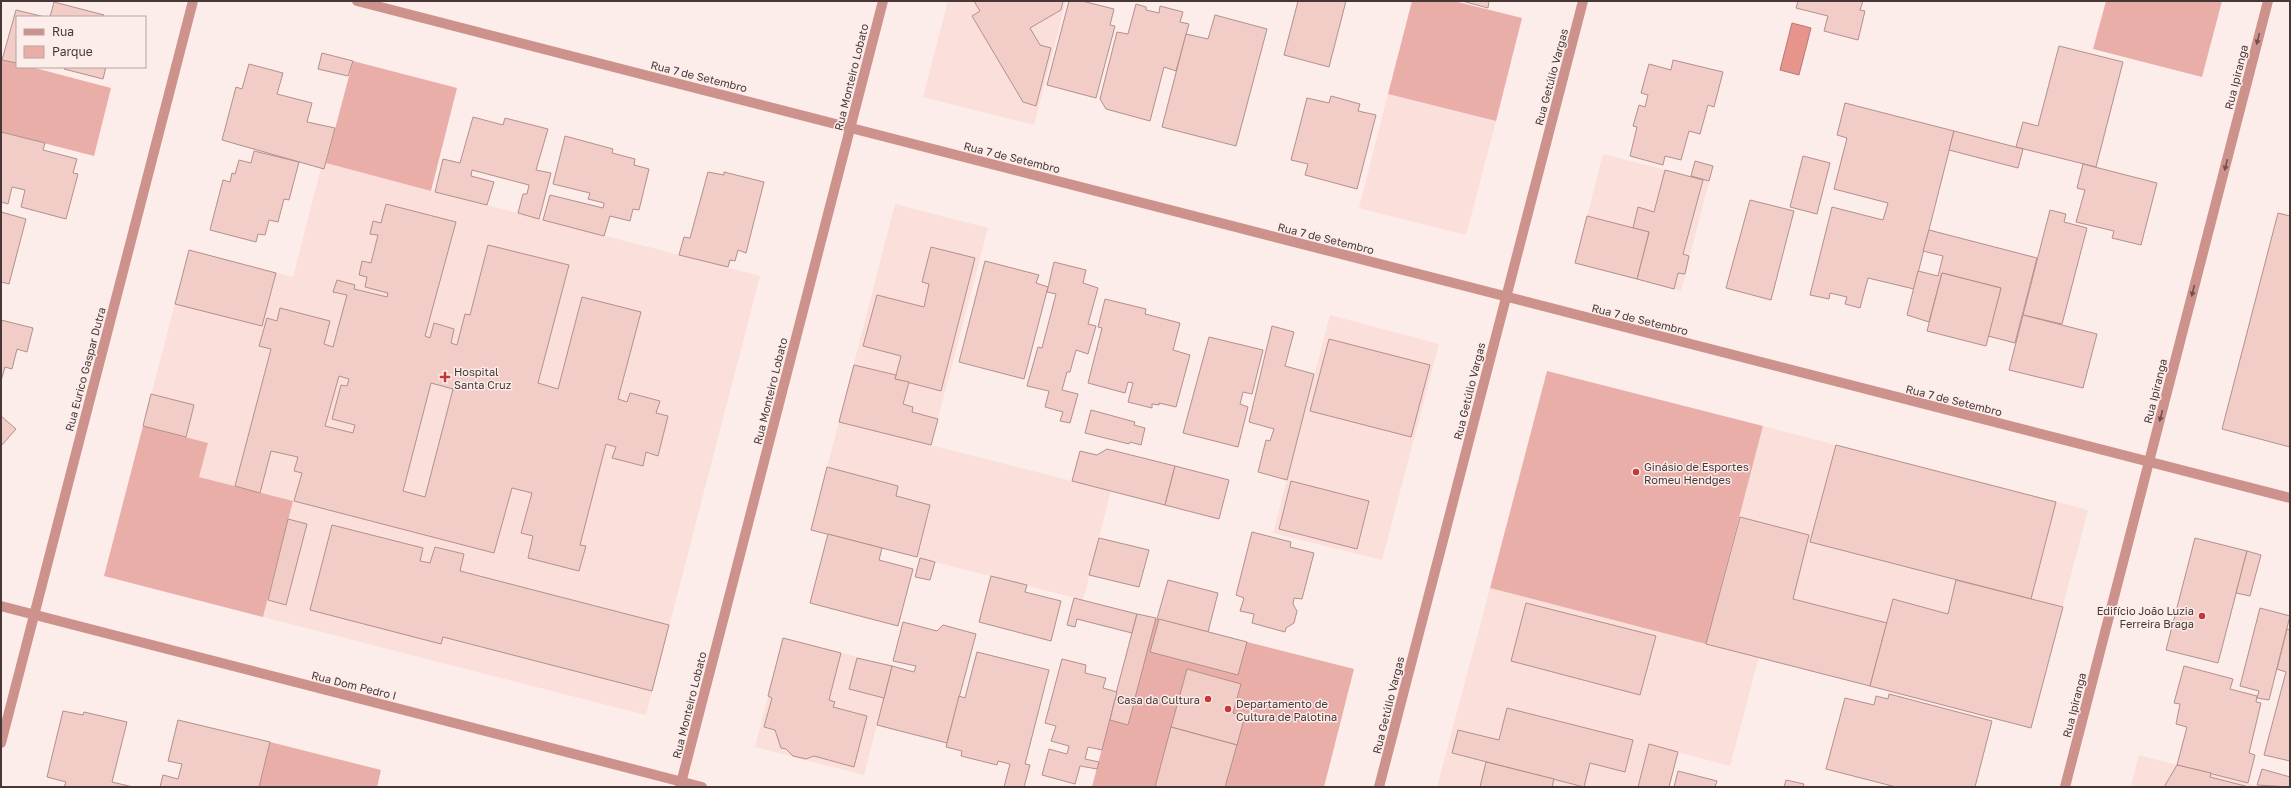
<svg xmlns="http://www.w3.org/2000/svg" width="2291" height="788" font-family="'Golos Text',sans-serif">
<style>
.built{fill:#fbdfdb}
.green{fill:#eaaea8}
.water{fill:#e7958c;stroke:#b77972}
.building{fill:#f2ccc7;stroke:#b3908b;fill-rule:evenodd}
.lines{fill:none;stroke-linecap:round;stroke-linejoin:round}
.minor{stroke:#cd928b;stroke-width:10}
.oneway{fill:#6f5250}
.poi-dot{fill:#c63835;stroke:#fcecea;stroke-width:1.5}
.labels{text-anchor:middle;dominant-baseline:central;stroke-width:3;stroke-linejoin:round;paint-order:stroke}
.street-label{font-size:11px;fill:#473736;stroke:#fcecea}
.poi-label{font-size:11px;fill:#473736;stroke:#fcecea;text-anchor:start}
</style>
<rect width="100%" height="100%" fill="#fcecea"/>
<g class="built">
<polygon points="948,1 1066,1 1034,125 923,97"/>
<polygon points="1388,94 1496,121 1466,235 1359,208"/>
<polygon points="1603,154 1709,181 1681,291 1575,263"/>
<polygon points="326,163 760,276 646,715 263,617 293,501 199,477 207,443 143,426 189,250 293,277 321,168 324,169"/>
<polygon points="895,204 988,228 931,445 1111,491 1083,600 811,530"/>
<polygon points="1330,315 1439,344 1382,560 1273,533"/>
<polygon points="1763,426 2088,510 2031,728 1759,657 1730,766 1678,752 1669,787 1437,787 1490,588 1706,643"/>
<polygon points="783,638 892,666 864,775 755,747"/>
<polygon points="2139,755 2177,765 2263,787 2131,787"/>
</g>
<g class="green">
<polygon points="1412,1 1454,1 1522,18 1496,121 1388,94"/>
<polygon points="2106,1 2222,1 2202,77 2093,49"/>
<polygon points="2,60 17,63 17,67 31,67 111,88 94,156 1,132"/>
<polygon points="353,61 457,88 431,191 326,163"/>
<polygon points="1547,371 1763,426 1706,644 1490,588"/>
<polygon points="143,426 208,443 199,477 293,501 263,617 104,576"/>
<polygon points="1137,614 1354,669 1324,787 1092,787"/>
<polygon points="270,742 381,770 377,787 259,787"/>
</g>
<polygon class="water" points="1792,23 1811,28 1799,75 1780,70"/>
<g class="building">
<polygon points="974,1 1063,1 1061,10 1030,28 1040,45 1051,48 1036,106 1023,102 972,16 980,11"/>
<polygon points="1069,1 1082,1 1114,9 1110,25 1115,26 1096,98 1047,85"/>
<polygon points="1298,1 1346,1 1329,67 1284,55"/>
<polygon points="1462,1 1489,1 1488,8"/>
<polygon points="1798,1 1863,1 1860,10 1865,11 1858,40 1824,31 1828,16 1796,8"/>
<polygon points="54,2 104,15 103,17 50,17"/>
<polygon points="1136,4 1146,7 1146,10 1159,13 1160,6 1183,12 1180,22 1189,24 1176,71 1164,67 1150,121 1106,109 1100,99 1117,32 1128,34"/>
<polygon points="16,10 45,17 17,17 17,63 2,60"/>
<polygon points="1215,15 1267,29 1236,146 1162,127 1186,34 1208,39"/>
<polygon points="2059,46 2123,62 2096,167 2016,147 2023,122 2038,126"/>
<polygon points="322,53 353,61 348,76 318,69"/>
<polygon points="1673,60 1723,72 1714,107 1708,105 1700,134 1689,131 1681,160 1665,156 1663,165 1630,156 1637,127 1633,126 1639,105 1645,107 1648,95 1641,93 1649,64 1671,70"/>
<polygon points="249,64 283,73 277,94 312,103 307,122 335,128 324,169 222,140 236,87 242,89"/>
<polygon points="65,67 106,67 103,79 64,69"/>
<polygon points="1331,96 1360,104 1358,111 1376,115 1357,189 1305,175 1308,164 1291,160 1307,98 1329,103"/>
<polygon points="1845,103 1954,131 1914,289 1868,278 1860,308 1845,304 1847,297 1830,293 1829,299 1810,295 1832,207 1883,220 1888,203 1834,189 1847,138 1837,135"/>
<polygon points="473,117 503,125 505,118 548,129 536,170 551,173 539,219 518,213 523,194 527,194 529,185 472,170 471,176 494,182 487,205 435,192 443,159 460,163"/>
<polygon points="1954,131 2023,149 2018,168 1949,150"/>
<polygon points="1,132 45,143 43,150 77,159 73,173 78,174 66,219 21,207 25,190 12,187 8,204 1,202"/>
<polygon points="565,136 613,149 612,153 635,159 634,165 649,169 639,210 633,209 630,221 610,216 604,236 543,220 550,195 603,208 604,203 588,199 590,193 553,184"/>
<polygon points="254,151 299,162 289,200 284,199 278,222 269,220 265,235 258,234 256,242 210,230 223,180 230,182 232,173 235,174 239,160 251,163"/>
<polygon points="1803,156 1830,163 1817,214 1790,207"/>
<polygon points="1695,161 1713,166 1709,181 1691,176"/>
<polygon points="2083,164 2157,183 2141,245 2112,238 2114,231 2076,222 2085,190 2077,188"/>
<polygon points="1665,170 1703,180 1683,254 1689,256 1685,274 1678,273 1674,289 1637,279 1649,232 1633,228 1638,207 1654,212"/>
<polygon points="708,172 724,175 724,172 764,182 746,253 738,250 735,261 730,260 728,267 679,255 684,237 690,238"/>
<polygon points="1750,200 1794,211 1771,300 1726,288"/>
<path d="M386 204 456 222 425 336 430 338 434 323 454 329 451 343 457 345 465 314 470 315 488 245 569 265 538 383 558 389 582 297 641 312 618 399 627 402 630 393 660 401 656 413 668 416 658 456 646 452 643 466 612 458 616 447 606 444 580 545 586 546 579 571 528 558 533 536 521 533 532 493 512 488 494 553 294 501 302 473 294 471 298 457 271 451 260 493 235 486 271 349 259 346 267 318 277 321 280 308 330 321 324 344 333 347 347 295 333 292 337 280 355 285 354 289 387 297 388 293 365 287 367 277 359 275 362 261 371 263 378 235 370 234 373 221 381 223ZM339 376 349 379 347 386 341 385 332 419 355 425 353 433 325 426ZM431 383 453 389 425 497 403 491Z"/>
<polygon points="2050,210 2066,214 2064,222 2087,228 2062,324 2023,315"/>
<polygon points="1,212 26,219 9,284 1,282"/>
<polygon points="2278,213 2290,216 2290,447 2222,429"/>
<polygon points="1587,216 1649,232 1637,279 1575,263"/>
<polygon points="1929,230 2037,258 2015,343 1988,336 2001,288 1942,273 1929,322 1907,315 1918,271 1938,276 1943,256 1923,251"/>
<polygon points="931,247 975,258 941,391 895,379 901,356 863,346 877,295 924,307 929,284 922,282"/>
<polygon points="189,250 276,273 262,326 175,304"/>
<polygon points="985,261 1039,275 1036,283 1048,287 1024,379 959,362"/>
<polygon points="1054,262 1086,270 1083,283 1098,288 1088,324 1096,326 1088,354 1076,350 1070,372 1067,372 1062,390 1078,394 1070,423 1060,421 1063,412 1045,407 1049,391 1027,386 1038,347 1042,348 1056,294 1047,292"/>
<polygon points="1942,273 2001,288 1986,346 1927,331"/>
<polygon points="1105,299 1146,309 1145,314 1180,323 1173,350 1190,355 1176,407 1159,403 1159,405 1152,404 1152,408 1128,402 1133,383 1128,382 1125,393 1088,383 1102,328 1098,327"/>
<polygon points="2023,315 2097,334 2083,388 2009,370"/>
<polygon points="1,320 33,328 27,352 17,349 12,369 5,367 1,381"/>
<polygon points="1272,326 1294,332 1285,366 1314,374 1287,480 1258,472 1266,440 1270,441 1274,429 1249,422"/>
<polygon points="1209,337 1263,350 1252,394 1243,392 1240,404 1248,407 1238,447 1183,433"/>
<polygon points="1329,339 1430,365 1411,437 1310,411"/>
<polygon points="854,365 896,375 895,379 909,382 903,404 913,407 912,412 938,419 931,445 839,422"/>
<polygon points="151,394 194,405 186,437 143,426"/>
<polygon points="1091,410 1135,422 1134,425 1145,428 1141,445 1130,442 1129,444 1085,433"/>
<polygon points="1,416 16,429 1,446"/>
<polygon points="1836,445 2056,502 2031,599 1810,542"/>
<polygon points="1107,449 1175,466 1165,505 1072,481 1080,451 1097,455"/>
<polygon points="1175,466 1229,480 1219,519 1165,505"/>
<polygon points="827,467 898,486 896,496 930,505 917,557 811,530"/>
<polygon points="1291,481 1369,501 1357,549 1279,529"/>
<polygon points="1740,517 1809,535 1793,599 1887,623 1870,686 1706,644"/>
<polygon points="288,519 307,524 286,605 268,600"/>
<polygon points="332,525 423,548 420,561 430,563 435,547 464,554 460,571 669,625 652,691 443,637 441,644 310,610"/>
<polygon points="1252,532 1291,542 1290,547 1314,553 1302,599 1294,598 1293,604 1297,611 1294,623 1286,628 1285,632 1252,623 1254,614 1240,611 1244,598 1236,595"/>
<polygon points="828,534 882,548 879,560 913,569 898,626 810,603"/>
<polygon points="1099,538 1149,550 1139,587 1089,575"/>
<polygon points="2195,538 2247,551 2218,663 2166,650"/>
<polygon points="2247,551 2261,555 2250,596 2236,593"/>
<polygon points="920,558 935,562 930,580 915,577"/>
<polygon points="991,576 1027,585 1025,592 1061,601 1051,641 979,622"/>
<polygon points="1168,580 1218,593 1208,632 1157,619"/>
<polygon points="1956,580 2063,607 2031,728 1870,686 1893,599 1948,614"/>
<polygon points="1074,598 1137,614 1132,633 1077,619 1075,627 1067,625"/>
<polygon points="1526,603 1656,636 1640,695 1511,661"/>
<polygon points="2260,608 2290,616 2269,700 2257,698 2259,691 2240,686"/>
<polygon points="1137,614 1156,618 1134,702 1115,697"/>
<polygon points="1159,619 1247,642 1238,675 1150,652"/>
<polygon points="903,622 937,631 943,625 976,634 947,743 877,725 892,666 914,672 916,666 893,661"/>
<polygon points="2287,629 2290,630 2290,761 2264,755 2286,672 2277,669"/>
<polygon points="783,638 841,653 829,700 835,702 833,707 867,716 854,767 814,756 806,759 793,756 786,749 781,748 775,730 764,727 772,698 768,696"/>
<polygon points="977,652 1049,670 1025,764 1030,765 1024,787 1004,787 1010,764 998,761 997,765 961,756 962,751 946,747 959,696 965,698"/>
<polygon points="857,658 892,666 884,698 849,689"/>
<polygon points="1062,659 1086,665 1085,673 1106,678 1103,688 1117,692 1102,750 1088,747 1085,759 1099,762 1097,769 1080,766 1075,784 1042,775 1049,749 1067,754 1069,746 1051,741 1056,726 1045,723"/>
<polygon points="2184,666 2233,679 2230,689 2257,696 2256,702 2261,703 2249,753 2255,755 2248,783 2177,765 2187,727 2176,724 2180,704 2174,703"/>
<polygon points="1187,669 1241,684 1233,713 1245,716 1237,745 1171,727"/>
<polygon points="1889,694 1992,721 1975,787 1896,787 1826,769 1845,698 1874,705 1876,696 1888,699"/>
<polygon points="1115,699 1134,704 1128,725 1110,720"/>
<polygon points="1507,708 1633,740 1625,772 1590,763 1584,787 1452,753 1458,730 1499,740"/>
<polygon points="63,711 83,715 84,712 127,722 112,782 133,787 64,787 66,782 47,777"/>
<polygon points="178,720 270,742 259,787 160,787 163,775 178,779 182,764 168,761"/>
<polygon points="1171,727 1237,745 1225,787 1155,787"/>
<polygon points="1649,744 1678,752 1669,787 1638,787"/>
<polygon points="1486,762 1554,779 1552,787 1480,787"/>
<polygon points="2177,765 2211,773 2210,777 2249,787 2164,787"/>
<polygon points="2262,769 2290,777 2290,787 2257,785"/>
<polygon points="1678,771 1717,781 1715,787 1674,787"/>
<polygon points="1786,780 1804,784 1803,787 1784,787"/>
</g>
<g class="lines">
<g class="minor">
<polyline points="357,1 2290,498"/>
<polyline points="1,606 702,787"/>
<polyline points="1,743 193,1"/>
<polyline points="680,787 883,1"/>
<polyline points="1379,787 1583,1"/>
<polyline points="2065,787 2268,1"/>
</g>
</g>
<defs><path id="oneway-solid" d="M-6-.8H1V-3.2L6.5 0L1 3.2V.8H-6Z"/></defs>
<g class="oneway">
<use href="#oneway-solid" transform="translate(2258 39) rotate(104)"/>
<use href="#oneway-solid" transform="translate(2226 165) rotate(104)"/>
<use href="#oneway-solid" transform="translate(2193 291) rotate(104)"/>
<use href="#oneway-solid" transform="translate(2161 416) rotate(104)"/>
</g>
<g class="poi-dot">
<path d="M443 371h4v4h4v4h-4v4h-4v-4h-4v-4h4z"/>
<circle cx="1636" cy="472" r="4"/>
<circle cx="2202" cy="616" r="4"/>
<circle cx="1208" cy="699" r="4"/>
<circle cx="1228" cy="709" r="4"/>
</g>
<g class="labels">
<g class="street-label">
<text transform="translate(699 76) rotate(14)">Rua 7 de Setembro</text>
<text transform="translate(851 77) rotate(-76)">Rua Monteiro Lobato</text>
<text transform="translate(1551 77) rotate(-75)">Rua Getúlio Vargas</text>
<text transform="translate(2236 77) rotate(-76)">Rua Ipiranga</text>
<text transform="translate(1012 157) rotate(14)">Rua 7 de Setembro</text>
<text transform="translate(1326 238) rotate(14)">Rua 7 de Setembro</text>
<text transform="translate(1640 319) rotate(14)">Rua 7 de Setembro</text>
<text transform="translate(85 369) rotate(-75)">Rua Eurico Gaspar Dutra</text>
<text transform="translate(770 391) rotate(-76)">Rua Monteiro Lobato</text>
<text transform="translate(1469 391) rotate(-76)">Rua Getúlio Vargas</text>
<text transform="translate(2155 391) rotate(-76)">Rua Ipiranga</text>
<text transform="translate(1954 400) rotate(14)">Rua 7 de Setembro</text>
<text transform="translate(354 685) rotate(14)">Rua Dom Pedro I</text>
<text transform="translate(689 705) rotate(-76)">Rua Monteiro Lobato</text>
<text transform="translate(1388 705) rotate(-76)">Rua Getúlio Vargas</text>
<text transform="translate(2074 705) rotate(-76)">Rua Ipiranga</text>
</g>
<g class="poi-label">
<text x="454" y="371">Hospital<tspan x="454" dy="13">Santa Cruz</tspan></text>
<text x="1644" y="466">Ginásio de Esportes<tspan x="1644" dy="13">Romeu Hendges</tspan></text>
<text x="2194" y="610" text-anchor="end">Edifício João Luzia<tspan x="2194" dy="13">Ferreira Braga</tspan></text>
<text x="1200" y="699" text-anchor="end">Casa da Cultura</text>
<text x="1236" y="703">Departamento de<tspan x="1236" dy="13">Cultura de Palotina</tspan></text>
</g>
</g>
<rect width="2291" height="788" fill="none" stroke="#473736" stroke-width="4"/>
<rect x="16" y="16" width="130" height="52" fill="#fcecea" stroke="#b4a4a2"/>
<rect x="24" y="29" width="20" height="6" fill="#cd928b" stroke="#b4a4a2"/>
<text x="52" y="36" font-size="12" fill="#473736">Rua</text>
<rect x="24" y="46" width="20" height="12" fill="#eaaea8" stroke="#b4a4a2"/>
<text x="52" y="56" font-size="12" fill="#473736">Parque</text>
</svg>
